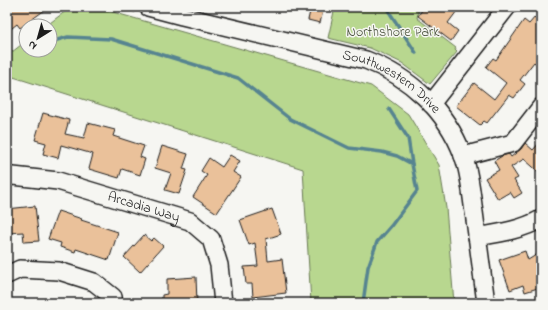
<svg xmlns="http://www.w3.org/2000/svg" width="548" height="310" font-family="'Indie Flower',sans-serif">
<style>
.green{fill:#b8d78f;stroke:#6a7a56}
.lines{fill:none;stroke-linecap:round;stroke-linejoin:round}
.stream{stroke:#578490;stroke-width:3.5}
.building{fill:#eac19a;stroke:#1c1c1c}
.minor-casing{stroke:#1c1c1c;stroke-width:20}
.path{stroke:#1c1c1c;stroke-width:2;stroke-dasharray:3 3;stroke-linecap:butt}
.minor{stroke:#f6f6f2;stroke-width:17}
.labels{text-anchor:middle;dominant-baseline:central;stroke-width:3;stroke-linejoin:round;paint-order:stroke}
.park-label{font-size:14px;fill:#4b543e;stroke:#f6f6f2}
.street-label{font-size:14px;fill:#1c1c1c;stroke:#f6f6f2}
</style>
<rect width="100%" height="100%" fill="#f6f6f2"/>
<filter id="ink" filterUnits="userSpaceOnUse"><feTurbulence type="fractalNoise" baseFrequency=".025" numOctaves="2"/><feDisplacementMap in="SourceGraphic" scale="8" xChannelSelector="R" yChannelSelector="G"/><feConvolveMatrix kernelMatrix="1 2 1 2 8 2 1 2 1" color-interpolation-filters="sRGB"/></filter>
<g filter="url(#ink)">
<g class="green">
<polygon points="71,7 95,7 371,86 408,114 439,165 446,208 454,303 311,303 303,169 7,75 7,56 26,41 26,50 50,50 50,26 46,26"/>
<polygon points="335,7 419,7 417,18 456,48 455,50 457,52 430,84 402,63 370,48 328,38"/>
</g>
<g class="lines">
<g class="stream">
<polyline points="386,7 416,53"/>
<polyline points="50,42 68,37 111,39 238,78 290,119 349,148 382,152 397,156 412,164"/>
<polyline points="363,303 368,267 377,242 391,226 417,191 412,164 408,138 389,109"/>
</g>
</g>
<g class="building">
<polygon points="7,7 49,7 20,28 17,24 7,32"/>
<polygon points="311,7 324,7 320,23 308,20"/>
<polygon points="424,7 460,7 448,23 458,31 451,41 418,16"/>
<polygon points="535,17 541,22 541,68 534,62 520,80 525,84 514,98 509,95 487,123 484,121 480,125 456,106 474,83 494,99 506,83 486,67 493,58 496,60 524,20 529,24"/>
<polygon points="43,113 69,120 65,134 84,138 88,123 115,130 113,136 144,146 140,157 145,159 140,175 122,169 119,178 89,169 93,154 61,145 58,158 43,154 46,143 35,140"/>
<polygon points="541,141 541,174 524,159 511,167 518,178 514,180 522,193 514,198 510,192 498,199 485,178 499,170 494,161 502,156 509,154 511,157 521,149 525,143 533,150"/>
<polygon points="162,146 188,154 183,169 187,170 179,194 165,190 171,173 155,168"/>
<polygon points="230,155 240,161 233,172 241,177 217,213 193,197 207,175 201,171 209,158 222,167"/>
<polygon points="35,206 39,241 24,242 23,232 8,233 7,209"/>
<polygon points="272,209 281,234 266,239 268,261 282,259 286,293 253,297 252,284 246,284 244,267 258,266 255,243 249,245 240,220"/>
<polygon points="58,211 82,219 81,220 118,232 109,260 76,249 75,252 60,247 61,243 48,239"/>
<polygon points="144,235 151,241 154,238 163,246 140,272 124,257"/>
<polygon points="525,251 528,260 541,252 541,287 525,292 523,285 510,290 499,260"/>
<polygon points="196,277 197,303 162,303 162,295 167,294 167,279"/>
</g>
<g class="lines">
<defs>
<g id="minor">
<path id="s1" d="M148 7 182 16 366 60C410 77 446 110 463 155 470 173 471 193 474 212 478 243 482 273 486 303"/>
<polyline points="431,104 507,7"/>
<polyline points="463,156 513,143 541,107"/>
<path id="s2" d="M7 177 13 176 58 181 190 221 211 239 219 265 223 303"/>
<path d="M477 237C500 233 521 230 541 219"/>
<polyline points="7,275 20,269 59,271 94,282 113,297 114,303"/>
</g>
</defs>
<use href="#minor" class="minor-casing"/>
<polyline class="path" points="121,7 136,12"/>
<use href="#minor" class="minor"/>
</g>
</g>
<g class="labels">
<g class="park-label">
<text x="393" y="32">Northshore Park</text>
</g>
<g class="street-label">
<text stroke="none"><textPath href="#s1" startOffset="257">Southwestern Drive</textPath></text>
<text stroke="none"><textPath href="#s2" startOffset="141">Arcadia Way</textPath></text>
</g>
</g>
<rect width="548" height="310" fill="none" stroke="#f6f6f2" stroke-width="24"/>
<rect x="12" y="12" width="524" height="286" fill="none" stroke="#1c1c1c" stroke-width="1.5" filter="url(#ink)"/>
<g transform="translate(38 38) rotate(217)"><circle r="19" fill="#f6f6f2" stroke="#9f9f9c"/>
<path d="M0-3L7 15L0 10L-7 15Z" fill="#1c1c1c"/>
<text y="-6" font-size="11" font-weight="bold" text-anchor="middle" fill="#1c1c1c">N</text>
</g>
</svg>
